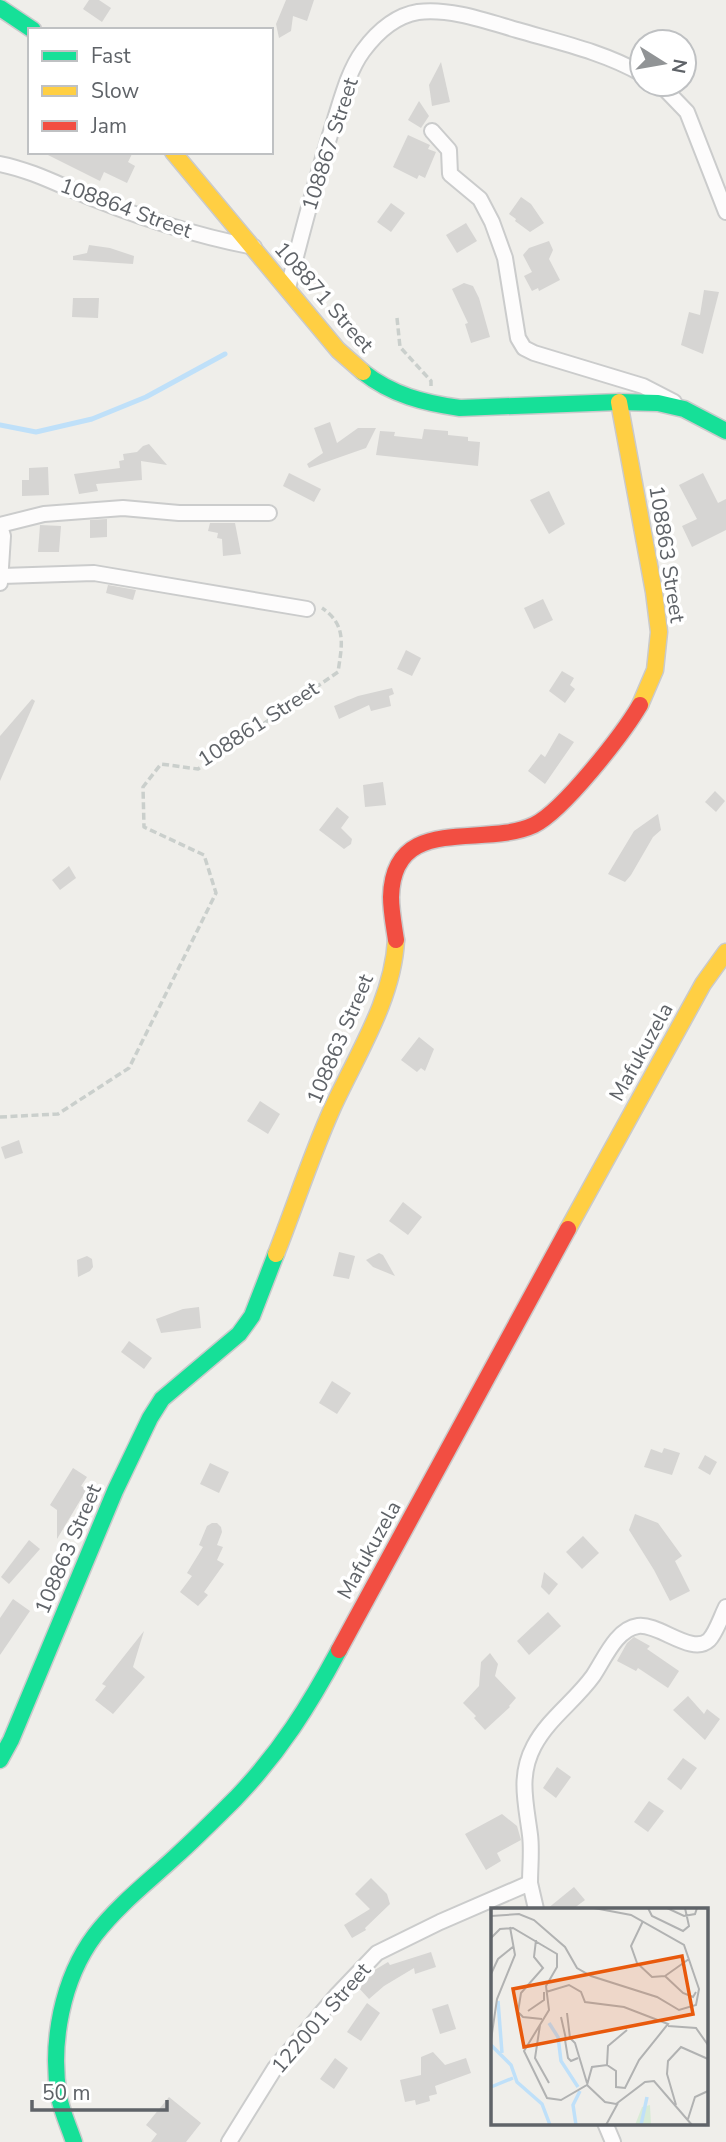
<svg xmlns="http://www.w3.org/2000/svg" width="726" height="2142" font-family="'Nunito Sans',sans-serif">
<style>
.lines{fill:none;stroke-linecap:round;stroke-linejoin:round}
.stream{stroke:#bfe0f9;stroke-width:5}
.building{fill:#d6d5d3}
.street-casing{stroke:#cbcccc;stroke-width:18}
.fast-casing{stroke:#cacacb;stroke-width:19}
.slow-casing{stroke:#cacacb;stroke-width:19}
.jam-casing{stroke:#cacacb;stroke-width:19}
.path{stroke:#cacfcc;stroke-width:3.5;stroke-dasharray:7 3.5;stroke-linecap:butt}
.street{stroke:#fdfcfc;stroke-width:14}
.fast{stroke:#16e098;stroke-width:16}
.slow{stroke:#ffcf43;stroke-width:16}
.jam{stroke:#f24e42;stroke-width:16}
.labels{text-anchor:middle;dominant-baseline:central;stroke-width:7;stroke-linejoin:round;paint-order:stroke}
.street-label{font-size:21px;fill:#5f6368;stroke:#fff}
.inset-river{fill:none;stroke:#bfe0f9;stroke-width:3.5}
.inset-road{fill:none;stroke:#b1b2b2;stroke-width:2}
.view{fill:#e8590c;fill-opacity:0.15;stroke:#e8590c;stroke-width:3.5}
.inset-edge{fill:none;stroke:#5f6368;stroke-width:3.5}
</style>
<rect width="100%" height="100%" fill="#efeeea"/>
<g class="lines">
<polyline class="stream" points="0,425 36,432 92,419 146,397 225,354"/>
</g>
<g class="building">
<polygon points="89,0 99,0 111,8 102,22 83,9"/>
<polygon points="286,0 314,0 307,21 293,16 291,31 279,38 276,24"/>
<polygon points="441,62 450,102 432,106 429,85"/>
<polygon points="419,101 429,116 421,128 408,120"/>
<polygon points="408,135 430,145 428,149 436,152 425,178 419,175 417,179 393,167"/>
<polygon points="42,152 133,152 128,162 135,166 127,183 104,172 100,181"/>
<polygon points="521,197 531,204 544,223 530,232 515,221 516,219 509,214"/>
<polygon points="391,203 405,213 391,232 377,222"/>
<polygon points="466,223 477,241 457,253 446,235"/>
<polygon points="549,241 553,250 549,259 560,280 539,291 538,288 532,291 524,276 532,272 523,255 529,248"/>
<polygon points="89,245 110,248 134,256 133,264 73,260 73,256 87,253"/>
<polygon points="464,283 473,286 479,298 490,337 471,343 465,324 468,323 452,289"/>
<polygon points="704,290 719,292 703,354 681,345 689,312 700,315"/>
<polygon points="73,298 99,298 98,318 72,317"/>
<polygon points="330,422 337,443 358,428 376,428 366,448 309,468 307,464 323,453 314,428"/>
<polygon points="424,429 448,431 448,435 468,437 468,441 480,442 478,466 376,455 380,431 395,432 394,436 422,439"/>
<polygon points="149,444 167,465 141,461 142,480 96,484 98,491 79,494 74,474 120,468 119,461 124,460 123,454 137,452 143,446"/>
<polygon points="48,467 49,495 22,496 22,480 29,480 29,468"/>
<polygon points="289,473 321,489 314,502 283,486"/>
<polygon points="703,473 718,503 726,499 726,530 692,547 682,526 697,519 679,485"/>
<polygon points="549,491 565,524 549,534 530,500"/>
<polygon points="107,519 107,537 90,538 90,520"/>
<polygon points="210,523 235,523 241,554 223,556 222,539 217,538 218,533 208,531"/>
<polygon points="40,525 61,526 59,552 38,552"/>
<polygon points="108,585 136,590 133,600 106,593"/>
<polygon points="543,599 553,620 534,629 524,608"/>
<polygon points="406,650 421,658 412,676 397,669"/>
<polygon points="562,671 574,678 570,685 575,689 565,703 549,691"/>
<polygon points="392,688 394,694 389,696 391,706 371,711 369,705 339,719 334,706 358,696"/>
<polygon points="32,699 35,701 0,781 0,736"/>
<polygon points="559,733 574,742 545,784 528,771 541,754 545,757"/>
<polygon points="383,782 386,805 365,807 363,785"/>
<polygon points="715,791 725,801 716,812 705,802"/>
<polygon points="337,807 349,817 341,828 352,839 351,844 344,849 319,830"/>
<polygon points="658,814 661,830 653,837 631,875 625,882 608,874 634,831"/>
<polygon points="69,866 76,878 60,890 52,880"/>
<polygon points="419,1037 434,1049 425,1071 421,1068 417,1072 401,1060"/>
<polygon points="260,1101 280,1114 268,1134 247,1121"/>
<polygon points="19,1140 23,1153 5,1159 1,1147"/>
<polygon points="403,1202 422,1217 408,1235 389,1221"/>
<polygon points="339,1252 355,1256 349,1279 333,1276"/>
<polygon points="379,1253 383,1255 395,1276 373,1267 366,1260"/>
<polygon points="87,1256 92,1259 93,1267 90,1271 78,1277 77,1260"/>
<polygon points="199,1307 201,1328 161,1333 156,1319 183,1309"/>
<polygon points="129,1341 152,1358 144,1369 121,1352"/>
<polygon points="332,1381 351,1393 337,1414 319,1403"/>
<polygon points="664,1448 680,1453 672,1475 644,1467 651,1449 662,1453"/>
<polygon points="705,1455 717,1462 710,1475 698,1468"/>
<polygon points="210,1463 229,1472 219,1493 200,1484"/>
<polygon points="73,1468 87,1477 81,1486 87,1489 57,1539 57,1510 50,1505"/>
<polygon points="635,1514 658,1523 682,1556 675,1561 690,1591 670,1601 654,1570 629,1530"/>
<polygon points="212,1523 217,1523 221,1527 222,1532 217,1545 223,1547 217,1560 224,1564 204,1592 208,1595 198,1606 180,1592 192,1576 187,1573 203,1547 199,1545 207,1526"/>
<polygon points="583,1536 599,1553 582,1569 566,1552"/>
<polygon points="29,1540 40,1549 9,1584 1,1577"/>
<polygon points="544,1572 558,1584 549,1595 541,1587"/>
<polygon points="13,1599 30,1611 0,1655 0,1618"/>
<polygon points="548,1612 561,1626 529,1655 517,1641"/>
<polygon points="144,1631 133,1667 145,1677 113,1714 95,1700 106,1686 102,1684"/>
<polygon points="634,1637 650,1646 647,1649 679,1671 668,1688 638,1668 636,1671 617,1661 627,1643"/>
<polygon points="490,1653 498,1664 495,1676 516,1698 509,1706 510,1707 485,1730 474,1718 476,1716 463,1703 479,1686 481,1662"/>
<polygon points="688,1696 704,1714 707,1709 720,1719 705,1740 673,1710"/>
<polygon points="683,1758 697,1768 681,1790 667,1779"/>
<polygon points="557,1767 571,1777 556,1798 543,1788"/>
<polygon points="649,1801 664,1811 648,1832 634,1822"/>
<polygon points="502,1814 517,1826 521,1840 497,1853 501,1861 486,1870 465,1834"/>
<polygon points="371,1878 387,1894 390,1904 365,1928 366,1930 352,1938 344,1925 370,1909 355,1894"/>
<polygon points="574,1887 585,1900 573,1909 547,1909"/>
<polygon points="431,1952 436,1967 415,1974 414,1968 384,1986 369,1999 358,1987 373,1971 388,1962 390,1965"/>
<polygon points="367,2003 380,2013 361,2041 347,2032"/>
<polygon points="448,2004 456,2029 440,2034 432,2009"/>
<polygon points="433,2052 445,2065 466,2058 471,2073 435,2086 437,2094 429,2096 430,2101 416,2105 415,2100 405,2102 400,2080 421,2075 421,2057"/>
<polygon points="335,2058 348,2068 334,2089 320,2079"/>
<polygon points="169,2097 201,2123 186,2142 151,2142 157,2134 146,2125"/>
</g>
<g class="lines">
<defs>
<g id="street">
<polyline points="660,84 687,112 726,212"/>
<polyline points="432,131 449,150 450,174 480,199 492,222 505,258 518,338 524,348 534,353 643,386 674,402"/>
<path d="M0 164C25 169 47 179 70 189 129 214 191 235 254 247"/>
<path d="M288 288C302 232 317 175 335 119 342 97 349 70 363 51 377 32 394 16 418 12 450 8 486 21 517 30 558 42 604 52 642 74"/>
<polyline points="0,525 44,514 123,508 179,513 269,513"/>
<polyline points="0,526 3,536 0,583"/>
<polyline points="2,576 94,573 307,609"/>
<path d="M530 1883C530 1867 532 1850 530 1835 526 1803 518 1776 534 1746 548 1719 575 1701 593 1676 604 1660 616 1629 638 1626 659 1623 692 1656 709 1640 716 1633 721 1617 726 1607"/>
<polyline points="605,2123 613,2142"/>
<polyline points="229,2142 275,2068 336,1996 377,1953 440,1922 530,1883 536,1909"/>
</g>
<g id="fast">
<polyline points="0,8 33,30"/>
<path d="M363 372C392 395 424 403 460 408L619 402 658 403 684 409 726 431"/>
<polyline points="0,1760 11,1740 115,1491 150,1418 162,1399 239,1334 252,1316 276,1254"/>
<path d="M74 2142C69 2127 62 2112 59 2097 50 2043 62 1979 95 1935 118 1905 148 1882 175 1857 196 1838 216 1818 236 1798 280 1752 309 1706 339 1650"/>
</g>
<g id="slow">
<polyline points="173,152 338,350 363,372"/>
<polyline points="619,402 654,592 659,632 655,670 640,705"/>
<polyline points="568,1229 703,984 726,952"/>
<path d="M276 1254C295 1206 311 1156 332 1109 356 1056 393 1000 396 940"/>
</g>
<g id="jam">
<path d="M396 940C394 926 391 911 391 897 393 812 482 849 534 825 563 811 623 734 640 705"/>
<polyline points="339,1650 568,1229"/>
</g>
</defs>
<use href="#street" class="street-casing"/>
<use href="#fast" class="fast-casing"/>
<use href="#slow" class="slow-casing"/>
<use href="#jam" class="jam-casing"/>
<g class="path">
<polyline points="397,318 400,347 431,381 431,386"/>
<path d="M0 1117 58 1114 129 1068 216 893 204 855 144 827 143 787 161 764 198 769 338 672C342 645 347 625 322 608"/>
</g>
<use href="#street" class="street"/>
<use href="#fast" class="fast"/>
<use href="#slow" class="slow"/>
<use href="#jam" class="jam"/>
</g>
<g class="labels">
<g class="street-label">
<text transform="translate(330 144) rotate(-72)">108867 Street</text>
<text transform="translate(126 208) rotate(20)">108864 Street</text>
<text transform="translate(324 297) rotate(49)">108871 Street</text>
<text transform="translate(667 554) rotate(81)">108863 Street</text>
<text transform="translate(258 724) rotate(-33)">108861 Street</text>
<text transform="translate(340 1039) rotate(-67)">108863 Street</text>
<text transform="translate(641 1052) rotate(-61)">Mafukuzela</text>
<text transform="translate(68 1549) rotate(-67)">108863 Street</text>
<text transform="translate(369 1550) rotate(-61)">Mafukuzela</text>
<text transform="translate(321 2018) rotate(-49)">122001 Street</text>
</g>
</g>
<g transform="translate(491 1908)">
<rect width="217" height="217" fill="#efeeea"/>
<path d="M159 197 160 217H144L151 199Z" fill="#d8ebd6"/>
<path class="inset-river" d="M7 93 11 145M58 115 67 129 70 153 87 179M0 137 20 157 26 174 51 196 59 217M0 179 22 170M85 217 82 197 89 183M150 217 156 189"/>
<path class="inset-road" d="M157 0 161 8 192 23 198 18 194 0M176 0 193 8 204 6 206 0M0 8 28 6 43 12 74 39 86 60 100 68 166 89 188 102 205 97 208 81 193 37 140 7 103 0M152 13 140 38 146 55 161 69 174 68M0 30 9 21 22 20 66 46V59L55 78 58 102 33 143 56 190 70 192 96 177 114 194 125 196 154 174 163 173 201 217M45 32 43 49 52 60 30 85 27 104 32 109 51 111M198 51 174 68 192 85 202 89 205 84M0 66 7 51 23 38M55 84 78 77 90 84 94 94 133 99 177 116 148 152 134 180 125 179V163L116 157 101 159 96 177M37 103 53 92V84M76 105 79 130 84 135 96 175M70 109 75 131M49 117 44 150 58 175M177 118 205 120 217 137M79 130 74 132 77 150 80 153 87 150M0 132 6 91 24 47 19 19M116 157 117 138 136 122M185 197 176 166 177 153 190 139 217 151M197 211 204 189 217 183M115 217 127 195"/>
<path class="view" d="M191 48 202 106 33 139 22 81Z"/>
<rect width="217" height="217" class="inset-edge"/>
</g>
<rect x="28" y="28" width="245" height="126" fill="#ffffff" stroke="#bfc1c3" stroke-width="2"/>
<rect x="42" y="51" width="35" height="10" fill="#16e098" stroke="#bfc1c3" stroke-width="2"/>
<text x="91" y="63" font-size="21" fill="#5f6368">Fast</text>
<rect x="42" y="86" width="35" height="10" fill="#ffcf43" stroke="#bfc1c3" stroke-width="2"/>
<text x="91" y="98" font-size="21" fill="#5f6368">Slow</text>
<rect x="42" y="121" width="35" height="10" fill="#f24e42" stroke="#bfc1c3" stroke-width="2"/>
<text x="91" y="133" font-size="21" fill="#5f6368">Jam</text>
<g transform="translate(663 63) rotate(101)"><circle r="33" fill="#ffffff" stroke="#bfc1c3" stroke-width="2"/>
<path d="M0-5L12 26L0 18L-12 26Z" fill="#919496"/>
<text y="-10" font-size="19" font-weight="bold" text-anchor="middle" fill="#5f6368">N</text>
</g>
<path d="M32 2100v10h135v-10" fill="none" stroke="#5f6368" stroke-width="3.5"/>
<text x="42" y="2100" font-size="21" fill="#5f6368" stroke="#ffffff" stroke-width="5" paint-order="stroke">50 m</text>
</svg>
